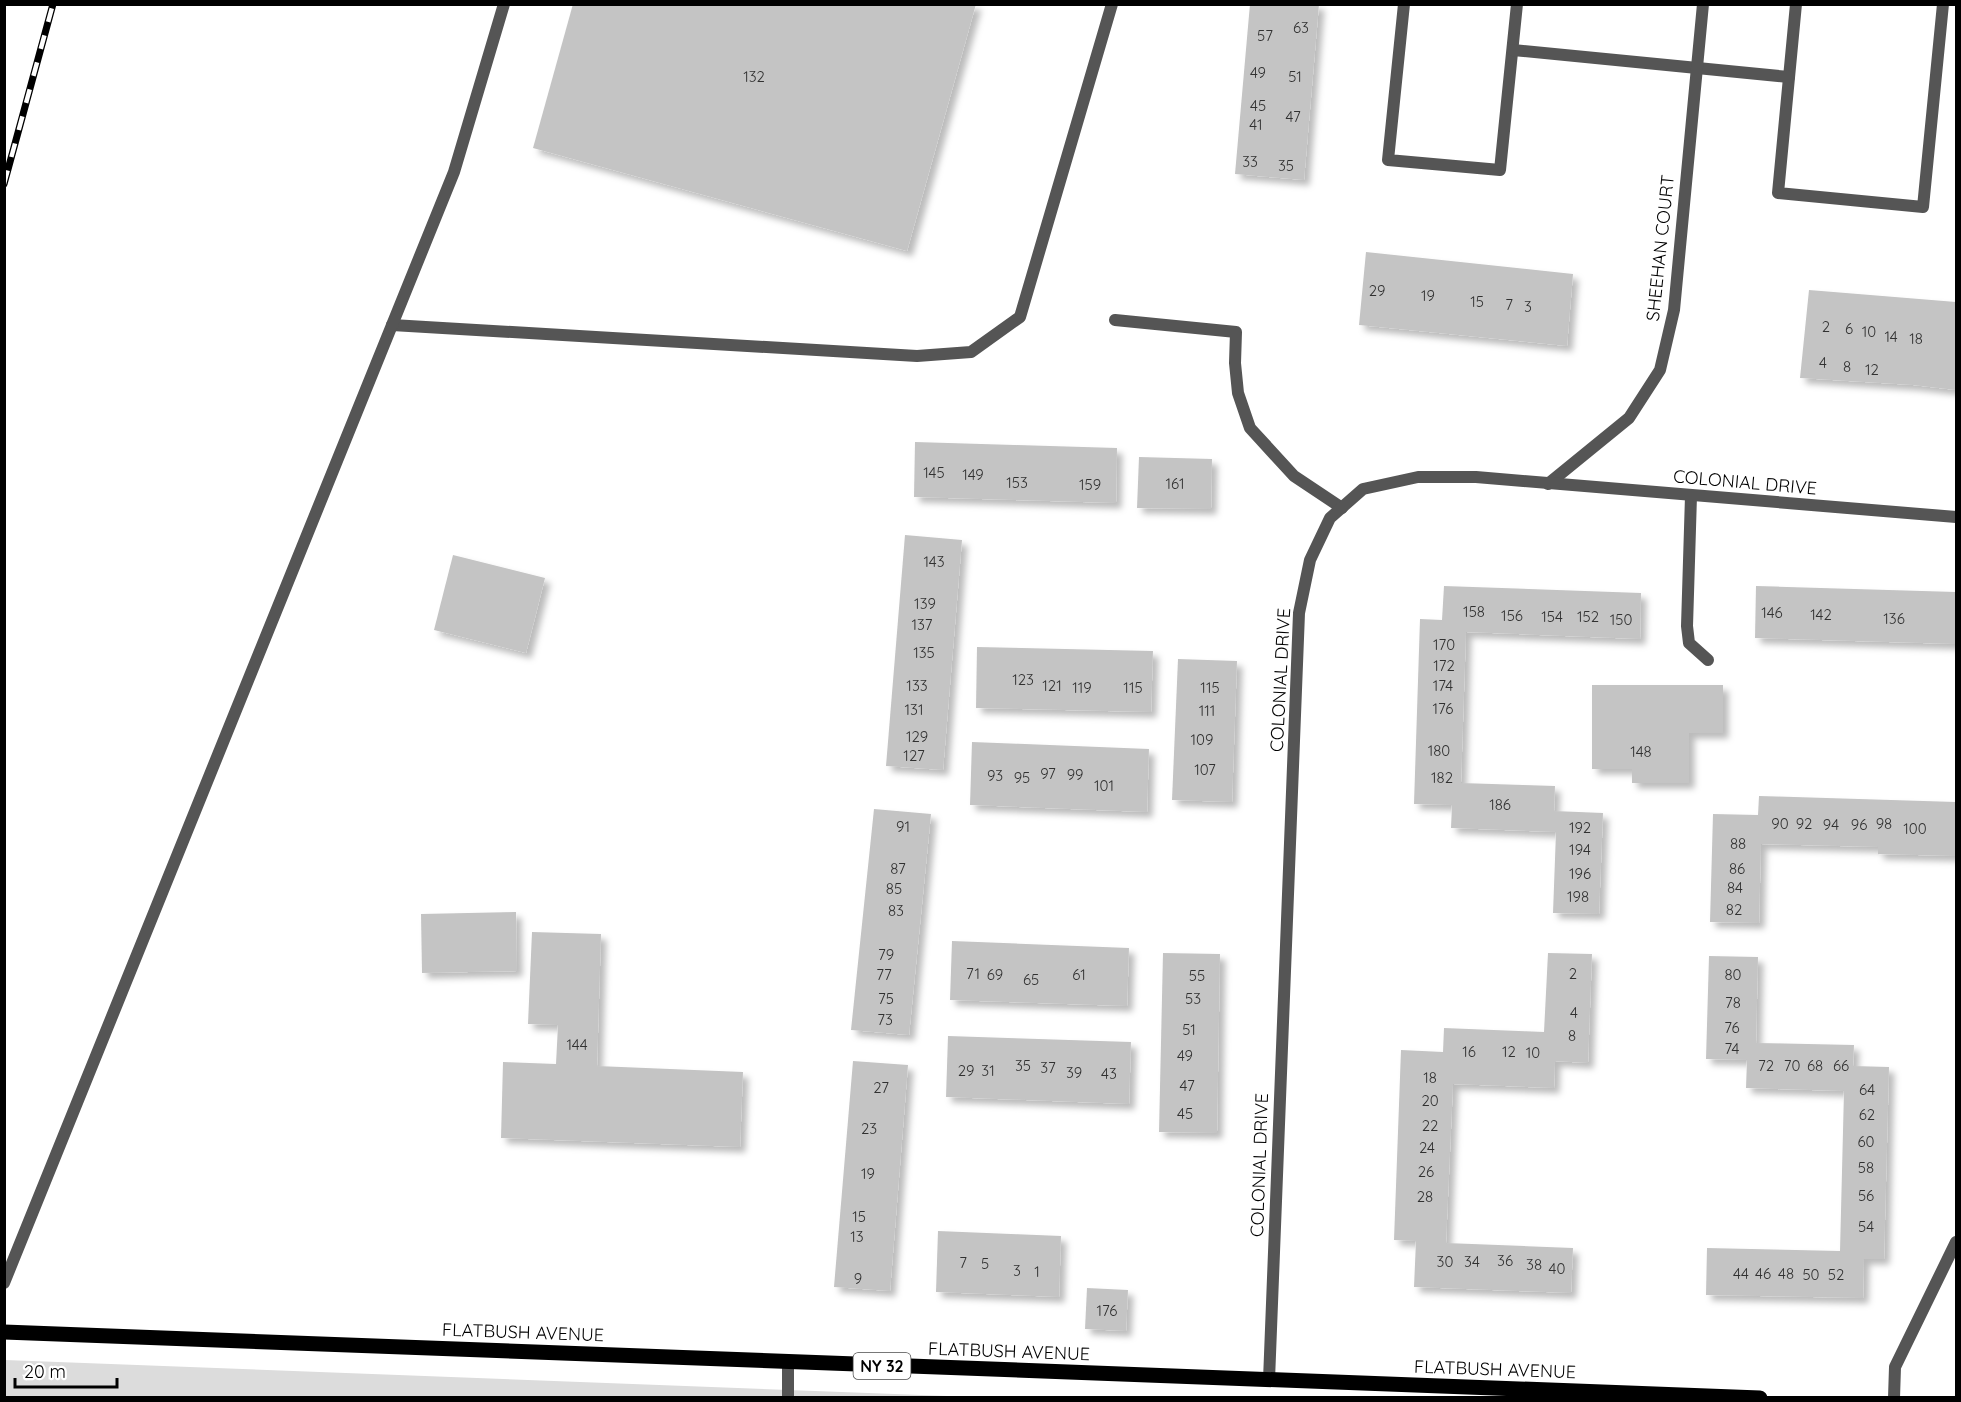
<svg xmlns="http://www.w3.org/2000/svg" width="1961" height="1402" font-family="Quicksand,sans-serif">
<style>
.green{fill:#dcdcdc}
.building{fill:#c4c4c4;filter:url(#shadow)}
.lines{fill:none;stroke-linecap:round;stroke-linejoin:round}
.service{stroke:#555;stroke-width:12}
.minor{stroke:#555;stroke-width:12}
.primary{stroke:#000;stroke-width:15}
.rail-casing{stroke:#000;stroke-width:7}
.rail{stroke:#fff;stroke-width:4.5;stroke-dasharray:14;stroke-linecap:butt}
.labels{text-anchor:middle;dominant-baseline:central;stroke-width:4.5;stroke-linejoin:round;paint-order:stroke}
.number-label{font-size:15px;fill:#313131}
.shield{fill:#fff;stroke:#4c4c4c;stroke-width:1.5}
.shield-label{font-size:16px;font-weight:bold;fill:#000}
.street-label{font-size:18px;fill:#000;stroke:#fff}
</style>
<defs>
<filter id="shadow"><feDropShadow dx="5.5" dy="5.5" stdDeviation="3" flood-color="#0004"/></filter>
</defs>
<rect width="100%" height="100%" fill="#fff"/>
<polygon class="green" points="5,1360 974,1397 5,1398"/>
<g class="building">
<polygon points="573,4 976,4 907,251 533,148"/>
<polygon points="1250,4 1319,4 1304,180 1235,174"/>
<polygon points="1366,252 1573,274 1567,346 1359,325"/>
<polygon points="1809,290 1956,302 1956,390 1913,385 1800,378"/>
<polygon points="915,442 1117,448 1116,503 914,497"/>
<polygon points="1139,457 1212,459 1211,509 1137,508"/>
<polygon points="905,535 962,540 943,770 886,766"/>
<polygon points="453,555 545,578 526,653 434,630"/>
<polygon points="1444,586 1641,593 1640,639 1466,632 1461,783 1555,786 1554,811 1603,813 1599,914 1553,913 1556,832 1451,828 1452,805 1414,804 1420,619 1442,620"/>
<polygon points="1756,586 1956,592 1956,644 1755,638"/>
<polygon points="977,647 1153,651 1151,712 976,708"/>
<polygon points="1178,659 1237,661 1232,802 1172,800"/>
<polygon points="1592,685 1723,685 1723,733 1689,733 1689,783 1632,783 1632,769 1592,769"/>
<polygon points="972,742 1149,749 1147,812 970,805"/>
<polygon points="1759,796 1956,802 1956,856 1878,854 1878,847 1761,844 1759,923 1710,922 1713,814 1758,815"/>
<polygon points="874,809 931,814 909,1035 851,1030"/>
<polygon points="516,912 517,971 422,973 421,914"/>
<polygon points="532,932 601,934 597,1066 743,1072 740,1147 501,1138 503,1062 556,1064 558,1025 528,1024"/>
<polygon points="952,941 1129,948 1127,1006 950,1000"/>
<polygon points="1163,953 1220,954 1217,1133 1159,1132"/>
<polygon points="1548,953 1592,954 1588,1063 1555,1061 1554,1088 1453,1084 1446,1243 1573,1248 1571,1293 1414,1287 1416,1241 1394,1240 1401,1050 1443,1052 1444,1028 1544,1032"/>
<polygon points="1709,956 1758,957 1756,1043 1854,1045 1853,1066 1889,1067 1884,1259 1864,1259 1863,1298 1706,1295 1707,1248 1840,1251 1844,1091 1746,1088 1747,1060 1706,1059"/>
<polygon points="948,1036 1131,1042 1129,1104 946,1097"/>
<polygon points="853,1061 908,1065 890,1291 834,1287"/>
<polygon points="938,1231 1061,1236 1059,1297 936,1292"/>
<polygon points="1087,1288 1128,1290 1126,1331 1085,1329"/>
</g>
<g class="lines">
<g class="service">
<polyline points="1404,4 1388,160 1500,170 1517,4"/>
<polyline points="1796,4 1778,193 1923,207 1943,4"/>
<polyline points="1513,50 1789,77"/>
<polyline points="1115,320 1236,332 1235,363 1238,393 1250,428 1294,476 1342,508"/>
<polyline points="392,325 917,356 971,352 1020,317 1112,4"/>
<polyline points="1691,496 1687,626 1689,643 1708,660"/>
<polyline points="4,1283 454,172 504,4"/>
<polyline points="788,1362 788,1398"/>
</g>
<g class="minor">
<polyline points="1548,484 1629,418 1660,370 1674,310 1703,4"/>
<polyline points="1269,1380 1299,613 1310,560 1330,518 1363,489 1418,477 1476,477 1956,517"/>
<polyline points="1894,1398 1895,1367 1956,1242"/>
</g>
<polyline class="primary" points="4,1332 1760,1398"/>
<defs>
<polyline id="rail" points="4,184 53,4"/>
</defs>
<use href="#rail" class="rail-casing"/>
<use href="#rail" class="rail"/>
</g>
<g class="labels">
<g class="number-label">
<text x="1301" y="27">63</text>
<text x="1265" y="35">57</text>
<text x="1258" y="72">49</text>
<text x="754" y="76">132</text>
<text x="1295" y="76">51</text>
<text x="1258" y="105">45</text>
<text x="1293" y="116">47</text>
<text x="1256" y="124">41</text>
<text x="1250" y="161">33</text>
<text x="1286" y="165">35</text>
<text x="1377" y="290">29</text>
<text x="1428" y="295">19</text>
<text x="1477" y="301">15</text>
<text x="1509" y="304">7</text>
<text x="1528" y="306">3</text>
<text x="1826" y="326">2</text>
<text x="1849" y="328">6</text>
<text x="1869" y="331">10</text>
<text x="1891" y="336">14</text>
<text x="1916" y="338">18</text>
<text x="1823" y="362">4</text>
<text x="1847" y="366">8</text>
<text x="1872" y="369">12</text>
<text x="934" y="472">145</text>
<text x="973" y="474">149</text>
<text x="1017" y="482">153</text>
<text x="1175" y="483">161</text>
<text x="1090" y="484">159</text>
<text x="934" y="561">143</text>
<text x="925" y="603">139</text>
<text x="1474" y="611">158</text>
<text x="1772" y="612">146</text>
<text x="1821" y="614">142</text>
<text x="1512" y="615">156</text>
<text x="1552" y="616">154</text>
<text x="1588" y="616">152</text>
<text x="1894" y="618">136</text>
<text x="1621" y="619">150</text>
<text x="922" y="624">137</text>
<text x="1444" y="644">170</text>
<text x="924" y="652">135</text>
<text x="1444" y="665">172</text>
<text x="1023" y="679">123</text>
<text x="917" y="685">133</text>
<text x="1052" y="685">121</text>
<text x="1443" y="685">174</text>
<text x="1082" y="687">119</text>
<text x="1133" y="687">115</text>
<text x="1210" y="687">115</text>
<text x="1443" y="708">176</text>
<text x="914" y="709">131</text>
<text x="1207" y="710">111</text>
<text x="917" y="736">129</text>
<text x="1202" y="739">109</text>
<text x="1439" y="750">180</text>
<text x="1641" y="751">148</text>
<text x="914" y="755">127</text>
<text x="1205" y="769">107</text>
<text x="1048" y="773">97</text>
<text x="1075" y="774">99</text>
<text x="995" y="775">93</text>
<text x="1022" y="777">95</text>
<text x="1442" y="777">182</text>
<text x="1104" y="785">101</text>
<text x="1500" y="804">186</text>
<text x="1780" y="823">90</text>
<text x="1804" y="823">92</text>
<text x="1884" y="823">98</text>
<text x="1831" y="824">94</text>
<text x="1859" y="824">96</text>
<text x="903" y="826">91</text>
<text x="1580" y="827">192</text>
<text x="1915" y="828">100</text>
<text x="1738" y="843">88</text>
<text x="1580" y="849">194</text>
<text x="898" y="868">87</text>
<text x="1737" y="868">86</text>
<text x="1580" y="873">196</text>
<text x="1735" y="887">84</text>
<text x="894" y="888">85</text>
<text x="1578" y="896">198</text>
<text x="1734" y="909">82</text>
<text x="896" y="910">83</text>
<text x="886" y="954">79</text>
<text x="973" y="973">71</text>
<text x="1573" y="973">2</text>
<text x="884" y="974">77</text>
<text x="995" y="974">69</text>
<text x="1079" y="974">61</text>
<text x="1733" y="974">80</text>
<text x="1197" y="975">55</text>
<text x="1031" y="979">65</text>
<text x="886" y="998">75</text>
<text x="1193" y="998">53</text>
<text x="1733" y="1002">78</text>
<text x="1574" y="1012">4</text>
<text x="885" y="1019">73</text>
<text x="1732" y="1027">76</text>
<text x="1189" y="1029">51</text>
<text x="1572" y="1035">8</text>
<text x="577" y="1044">144</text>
<text x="1732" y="1048">74</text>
<text x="1469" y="1051">16</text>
<text x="1509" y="1051">12</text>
<text x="1533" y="1052">10</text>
<text x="1185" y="1055">49</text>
<text x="1023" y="1065">35</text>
<text x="1766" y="1065">72</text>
<text x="1792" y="1065">70</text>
<text x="1815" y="1065">68</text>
<text x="1841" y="1065">66</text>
<text x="1048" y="1067">37</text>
<text x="966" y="1070">29</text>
<text x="988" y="1070">31</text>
<text x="1074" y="1072">39</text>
<text x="1109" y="1073">43</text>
<text x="1430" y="1077">18</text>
<text x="1187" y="1085">47</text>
<text x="881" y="1087">27</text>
<text x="1867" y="1089">64</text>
<text x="1430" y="1100">20</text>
<text x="1185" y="1113">45</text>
<text x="1867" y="1114">62</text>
<text x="1430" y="1125">22</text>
<text x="869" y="1128">23</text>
<text x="1866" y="1141">60</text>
<text x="1427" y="1147">24</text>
<text x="1866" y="1167">58</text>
<text x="1426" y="1171">26</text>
<text x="868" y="1173">19</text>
<text x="1866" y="1195">56</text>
<text x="1425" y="1196">28</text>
<text x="859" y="1216">15</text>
<text x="1866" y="1226">54</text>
<text x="857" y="1236">13</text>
<text x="1505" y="1260">36</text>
<text x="1445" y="1261">30</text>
<text x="1472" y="1261">34</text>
<text x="963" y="1262">7</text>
<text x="985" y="1263">5</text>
<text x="1534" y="1264">38</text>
<text x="1557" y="1268">40</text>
<text x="1017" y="1270">3</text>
<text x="1037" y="1271">1</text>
<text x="1741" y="1273">44</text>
<text x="1763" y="1273">46</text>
<text x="1786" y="1273">48</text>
<text x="1811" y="1274">50</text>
<text x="1836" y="1274">52</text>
<text x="858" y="1278">9</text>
<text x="1107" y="1310">176</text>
</g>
<rect class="shield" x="853.5" y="1353" width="57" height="26" rx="4.5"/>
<g class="shield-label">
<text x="882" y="1366">NY 32</text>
</g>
<g class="street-label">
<text transform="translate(1660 248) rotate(-84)">SHEEHAN COURT</text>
<text transform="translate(1745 482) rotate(5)">COLONIAL DRIVE</text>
<text transform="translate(1280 680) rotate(-87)">COLONIAL DRIVE</text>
<text transform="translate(1259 1165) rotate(-88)">COLONIAL DRIVE</text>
<text transform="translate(523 1332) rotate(2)">FLATBUSH AVENUE</text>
<text transform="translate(1009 1351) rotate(2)">FLATBUSH AVENUE</text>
<text transform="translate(1495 1369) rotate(2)">FLATBUSH AVENUE</text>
</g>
</g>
<rect width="1961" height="1402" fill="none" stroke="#000000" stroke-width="12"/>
<path d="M15 1378v9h102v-9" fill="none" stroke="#000000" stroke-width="3"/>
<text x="24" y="1378" font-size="18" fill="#000000" stroke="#ffffff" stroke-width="4.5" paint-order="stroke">20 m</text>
</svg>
